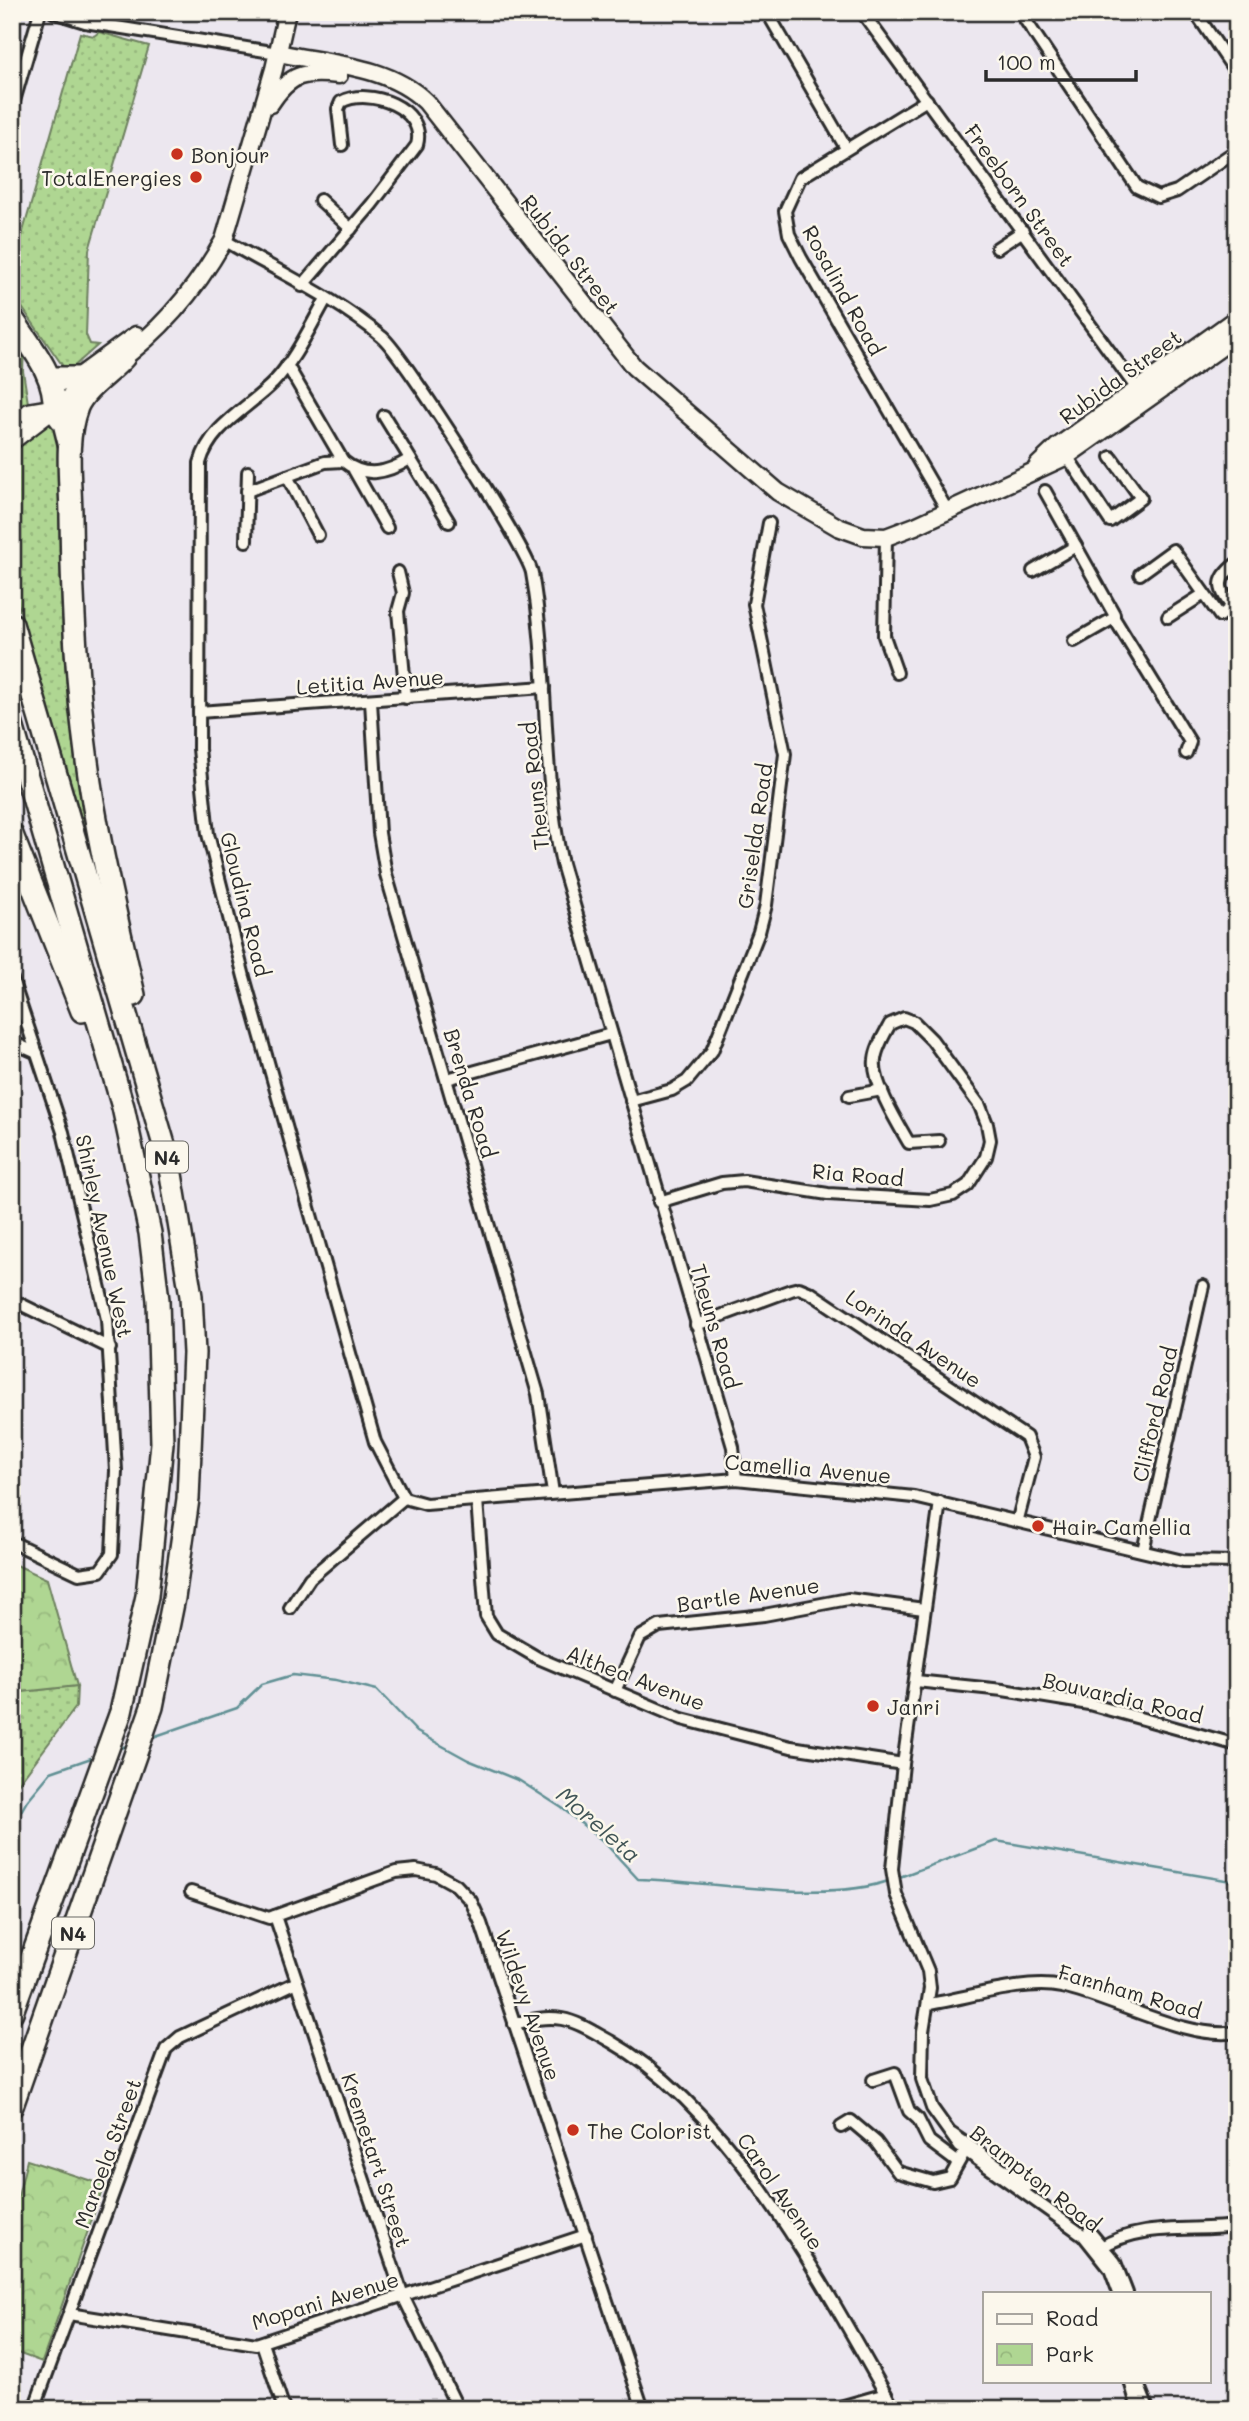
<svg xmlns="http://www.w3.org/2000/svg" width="1249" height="2421" font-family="Mali,sans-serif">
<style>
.grass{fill:url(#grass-dots);stroke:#6d805e;stroke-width:2}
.park{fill:url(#park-crowns);stroke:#6d805e;stroke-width:2}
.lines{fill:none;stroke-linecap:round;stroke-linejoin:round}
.stream{stroke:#609094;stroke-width:2.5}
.street-casing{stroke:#2b2b2b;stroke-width:16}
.secondary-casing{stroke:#2b2b2b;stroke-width:21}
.highway-casing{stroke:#2b2b2b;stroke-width:26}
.street{stroke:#fbf7ec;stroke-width:10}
.secondary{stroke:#fbf7ec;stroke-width:16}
.highway{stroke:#fbf7ec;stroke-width:21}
.poi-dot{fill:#c8321e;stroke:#fbf7ec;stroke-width:2.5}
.labels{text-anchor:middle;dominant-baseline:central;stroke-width:5;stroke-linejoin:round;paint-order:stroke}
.shield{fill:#fbf7ec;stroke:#696865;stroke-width:2}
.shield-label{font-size:19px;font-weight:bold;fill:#2b2b2b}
.poi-label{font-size:21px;fill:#2b2b2b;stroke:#fbf7ec;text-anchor:start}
.street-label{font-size:21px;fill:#2b2b2b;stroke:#fbf7ec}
.water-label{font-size:23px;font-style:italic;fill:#415557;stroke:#fbf7ec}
</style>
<defs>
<pattern id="grass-dots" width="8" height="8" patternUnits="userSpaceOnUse" patternTransform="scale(1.75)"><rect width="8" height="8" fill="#afd692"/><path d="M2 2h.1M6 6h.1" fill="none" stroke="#97b87e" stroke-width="1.8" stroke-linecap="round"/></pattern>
<pattern id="park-crowns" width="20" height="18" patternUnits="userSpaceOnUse" patternTransform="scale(1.75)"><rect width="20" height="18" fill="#afd692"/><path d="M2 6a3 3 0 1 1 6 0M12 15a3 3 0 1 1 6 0" fill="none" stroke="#97b87e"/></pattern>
</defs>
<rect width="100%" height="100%" fill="#ece7ef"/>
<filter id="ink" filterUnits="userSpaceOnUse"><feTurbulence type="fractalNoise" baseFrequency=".0143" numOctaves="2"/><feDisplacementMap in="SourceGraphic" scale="14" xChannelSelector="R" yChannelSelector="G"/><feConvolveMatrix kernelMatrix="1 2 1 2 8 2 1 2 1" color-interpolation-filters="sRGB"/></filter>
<g filter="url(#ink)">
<g class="grass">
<polygon points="99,32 149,46 89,250 86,335 90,344 98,345 71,369 65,369 12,293 16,256 80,33 94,36"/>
<polygon points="12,328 24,348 23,371 28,403 12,415"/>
<path d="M51 419 57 436 59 459C59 592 63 722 91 852L12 583V447Z"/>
<polygon points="77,1686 76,1707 12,1792 12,1693"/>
</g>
<g class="park">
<polygon points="12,1563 47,1579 77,1686 12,1693"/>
<polygon points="27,2160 104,2185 42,2362 12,2351 12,2221"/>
</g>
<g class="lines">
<g class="stream">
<path d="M150 1738 237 1708 262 1684 293 1675 336 1680 377 1690 417 1732 468 1760 520 1781 562 1808 603 1841 638 1879C710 1881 827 1904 891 1880"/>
<polyline points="117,1749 130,1745"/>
<polyline points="12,1827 27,1801 51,1772 94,1757"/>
<polyline points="897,1878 996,1841 1237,1882"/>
</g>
<defs>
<g id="street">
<polyline points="53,12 85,22 278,53"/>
<polyline points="767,12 846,148"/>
<polyline points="862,12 1140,393"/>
<polyline points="1020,12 1137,187 1158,197 1177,191 1237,150"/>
<polyline points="1195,12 1237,74"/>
<polyline points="927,100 800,178 785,211 789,234 801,258 947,510"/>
<polyline points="12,108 40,12"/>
<polyline points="320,200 351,229"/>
<path d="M224 240C275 270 338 299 382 337 403 354 528 550 532 573 549 669 541 768 562 864L733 1447 736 1479"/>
<polyline points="997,248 1023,231"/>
<path d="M302 286 372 204 417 145C427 108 369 87 341 102L338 109 342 145"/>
<path d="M326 299C310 327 295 360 273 383 247 409 210 426 200 463L199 749 208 834 244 977 375 1442 404 1498"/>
<polyline points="287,365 343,461"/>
<polyline points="384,416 449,522"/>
<polyline points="1067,456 1110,521 1141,498 1111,457"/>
<polyline points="354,470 387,528"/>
<polyline points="287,476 318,535"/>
<path d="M247 491 325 462 343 461C365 479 387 473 410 459"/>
<polyline points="1045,491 1114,614 1114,618 1074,641"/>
<polyline points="886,537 884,636 897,673"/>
<polyline points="246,541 248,472"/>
<path d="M1237 563C1211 582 1221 592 1237 614"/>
<polyline points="1033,571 1076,546"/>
<polyline points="398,572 403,593 398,611 406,698"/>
<polyline points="1140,574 1173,550 1220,616 1232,607"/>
<polyline points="1168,617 1204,594"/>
<polyline points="1114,618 1190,742 1186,753"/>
<polyline points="371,701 379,833 386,874 538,1394 553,1493"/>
<polyline points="199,712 544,687"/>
<polyline points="12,979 63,1132 107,1319 116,1471 112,1554 100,1571 79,1574 12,1542"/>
<polyline points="12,1042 37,1053"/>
<polyline points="447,1079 611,1034"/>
<polyline points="849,1096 882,1090"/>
<polyline points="631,1101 672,1090 687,1081 712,1051 759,932 766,905 785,754 754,604 769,523"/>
<path d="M659 1202 722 1183 744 1181 828 1194 930 1200 953 1195 968 1185 986 1157 990 1140 987 1124 980 1106 932 1040 914 1022 904 1018 890 1024C884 1035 876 1048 875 1060 872 1082 898 1124 909 1143L939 1141"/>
<polyline points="12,1300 110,1348"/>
<polyline points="696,1325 791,1290 799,1288 811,1293 1026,1437 1034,1457 1018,1519"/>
<polyline points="404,1498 426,1504 736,1479 914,1497 1183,1561 1237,1562"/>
<polyline points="477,1500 486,1616 497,1634 538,1658 682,1719 791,1747 903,1764"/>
<polyline points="940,1502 903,1764 892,1869 896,1894 928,1971 930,1988 923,2031 922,2079 932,2108 960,2147 1083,2235 1110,2269 1119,2293"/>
<polyline points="1143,1551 1203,1286"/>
<polyline points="290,1608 310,1578 404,1498"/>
<polyline points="916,1681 1003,1690 1089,1704 1237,1745"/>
<polyline points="615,1691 640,1637 659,1626 764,1615 848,1599 924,1609"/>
<polyline points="191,1892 269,1918 396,1872 416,1870 436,1874 456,1885 471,1901 481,1923 643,2409"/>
<polyline points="275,1916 403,2296 458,2409"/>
<path d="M929 2004C968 1998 1024 1979 1062 1987 1113 1998 1188 2041 1237 2032"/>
<path d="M514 2024C530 2020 546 2016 562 2019 579 2022 595 2033 610 2041 734 2111 825 2288 894 2409"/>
<polyline points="873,2080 895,2073 909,2111 918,2119 929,2141 957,2162"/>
<polyline points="841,2127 851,2121 876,2142 898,2172 933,2182 950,2178 965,2151"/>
<polyline points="952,2134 1028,2186"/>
<polyline points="1089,2231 1115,2262 1127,2293"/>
<path d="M1100 2248C1141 2222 1191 2232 1237 2226"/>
<polyline points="69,2314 256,2344 586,2235"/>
<polyline points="262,2343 284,2409"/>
<polyline points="1130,2381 1138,2409"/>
<polyline points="1137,2381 1148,2409"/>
<polyline points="34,2409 166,2049 180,2037 297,1982"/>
<polyline points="833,2409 886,2394"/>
</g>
<g id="secondary">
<path d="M278 53C329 64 388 65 426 102L634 367 778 492 838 527 863 536 886 537 915 526 1067 456 1237 336"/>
<path d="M270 104C290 73 304 71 339 75"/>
<path d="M115 364C160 332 197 288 224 240L274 69 287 12"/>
<polyline points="69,384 136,335"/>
<polyline points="12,441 86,385"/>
<polyline points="1038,465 1057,447 1237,318"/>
</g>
<g id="highway">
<path d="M12 318C30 346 57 375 54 410L64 423 69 443"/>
<path d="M124 357C110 373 85 388 77 407 64 441 71 483 71 518 72 599 76 680 87 761 97 840 117 918 134 995"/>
<polyline points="51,378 78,378"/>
<polyline points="30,414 54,410"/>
<polyline points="12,624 169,1162 191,1296 194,1353 188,1499 174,1598 152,1707 12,2106"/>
<polyline points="12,725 123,1107 150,1233 158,1300 162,1443 147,1596 121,1712 12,2012"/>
<polyline points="12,835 82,1011"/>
</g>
</defs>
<use href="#street" class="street-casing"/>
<use href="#secondary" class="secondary-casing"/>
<use href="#highway" class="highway-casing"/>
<use href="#street" class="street"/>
<use href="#secondary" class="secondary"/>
<use href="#highway" class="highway"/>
</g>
</g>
<g class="poi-dot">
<circle cx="177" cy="154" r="7"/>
<circle cx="196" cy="177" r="7"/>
<circle cx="1038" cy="1526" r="7"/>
<circle cx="873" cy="1706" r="7"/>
<circle cx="573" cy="2130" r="7"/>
</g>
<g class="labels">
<g class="shield">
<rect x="146" y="1141.5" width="42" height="31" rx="5"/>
<rect x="52" y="1917.5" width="42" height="31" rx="5"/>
</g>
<g class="shield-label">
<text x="167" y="1157">N4</text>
<text x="73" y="1933">N4</text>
</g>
<g class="poi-label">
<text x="191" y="154">Bonjour</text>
<text x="182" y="177" text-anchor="end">TotalEnergies</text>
<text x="1052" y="1526">Hair Camellia</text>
<text x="887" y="1706">Janri</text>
<text x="587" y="2130">The Colorist</text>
</g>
<g class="street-label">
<text transform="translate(1020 195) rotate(54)">Freeborn Street</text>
<text transform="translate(571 254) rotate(52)">Rubida Street</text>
<text transform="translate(844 290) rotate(61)">Rosalind Road</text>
<text transform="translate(1120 376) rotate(-36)">Rubida Street</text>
<text transform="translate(370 681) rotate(-4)">Letitia Avenue</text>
<text transform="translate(534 786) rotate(-96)">Theuns Road</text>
<text transform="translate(754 836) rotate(-82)">Griselda Road</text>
<text transform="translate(246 904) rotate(76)">Gloudina Road</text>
<text transform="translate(471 1093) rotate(73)">Brenda Road</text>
<text transform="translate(858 1174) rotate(5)">Ria Road</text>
<text transform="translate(105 1236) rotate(78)">Shirley Avenue West</text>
<text transform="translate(716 1326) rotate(74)">Theuns Road</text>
<text transform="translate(914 1338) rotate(34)">Lorinda Avenue</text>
<text transform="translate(1154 1414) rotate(-77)">Clifford Road</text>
<text transform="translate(808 1468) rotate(5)">Camellia Avenue</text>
<text transform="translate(748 1594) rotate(-8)">Bartle Avenue</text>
<text transform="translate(636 1677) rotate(21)">Althea Avenue</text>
<text transform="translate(1123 1697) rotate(13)">Bouvardia Road</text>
<text transform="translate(1130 1991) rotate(16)">Farnham Road</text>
<text transform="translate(529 2005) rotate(71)">Wildevy Avenue</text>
<text transform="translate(107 2153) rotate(-70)">Maroela Street</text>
<text transform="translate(377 2160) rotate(72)">Kremetart Street</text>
<text transform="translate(1036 2178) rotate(38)">Brampton Road</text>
<text transform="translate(781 2191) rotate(56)">Carol Avenue</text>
<text transform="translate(325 2300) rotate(-17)">Mopani Avenue</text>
</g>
<g class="water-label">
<text transform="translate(599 1824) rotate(41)">Moreleta</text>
</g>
</g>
<rect width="1249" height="2421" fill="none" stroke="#fbf7ec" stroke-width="42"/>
<rect x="21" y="21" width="1207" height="2379" fill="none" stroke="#2b2b2b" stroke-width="2.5" filter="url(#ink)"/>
<rect x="983" y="2292" width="228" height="91" fill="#fbf7ec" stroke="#a8a59f" stroke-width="2"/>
<rect x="997" y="2314" width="35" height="10" fill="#fbf7ec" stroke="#a8a59f" stroke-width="2"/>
<text x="1046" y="2326" font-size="21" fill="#2b2b2b">Road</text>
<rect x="997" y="2344" width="35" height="21" fill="url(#park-crowns)" stroke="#a8a59f" stroke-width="2"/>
<text x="1046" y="2362" font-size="21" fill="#2b2b2b">Park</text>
<path d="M986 70v10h150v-10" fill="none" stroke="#2b2b2b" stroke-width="3.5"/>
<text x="997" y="70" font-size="21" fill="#2b2b2b" stroke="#fbf7ec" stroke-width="5" paint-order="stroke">100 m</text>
</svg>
